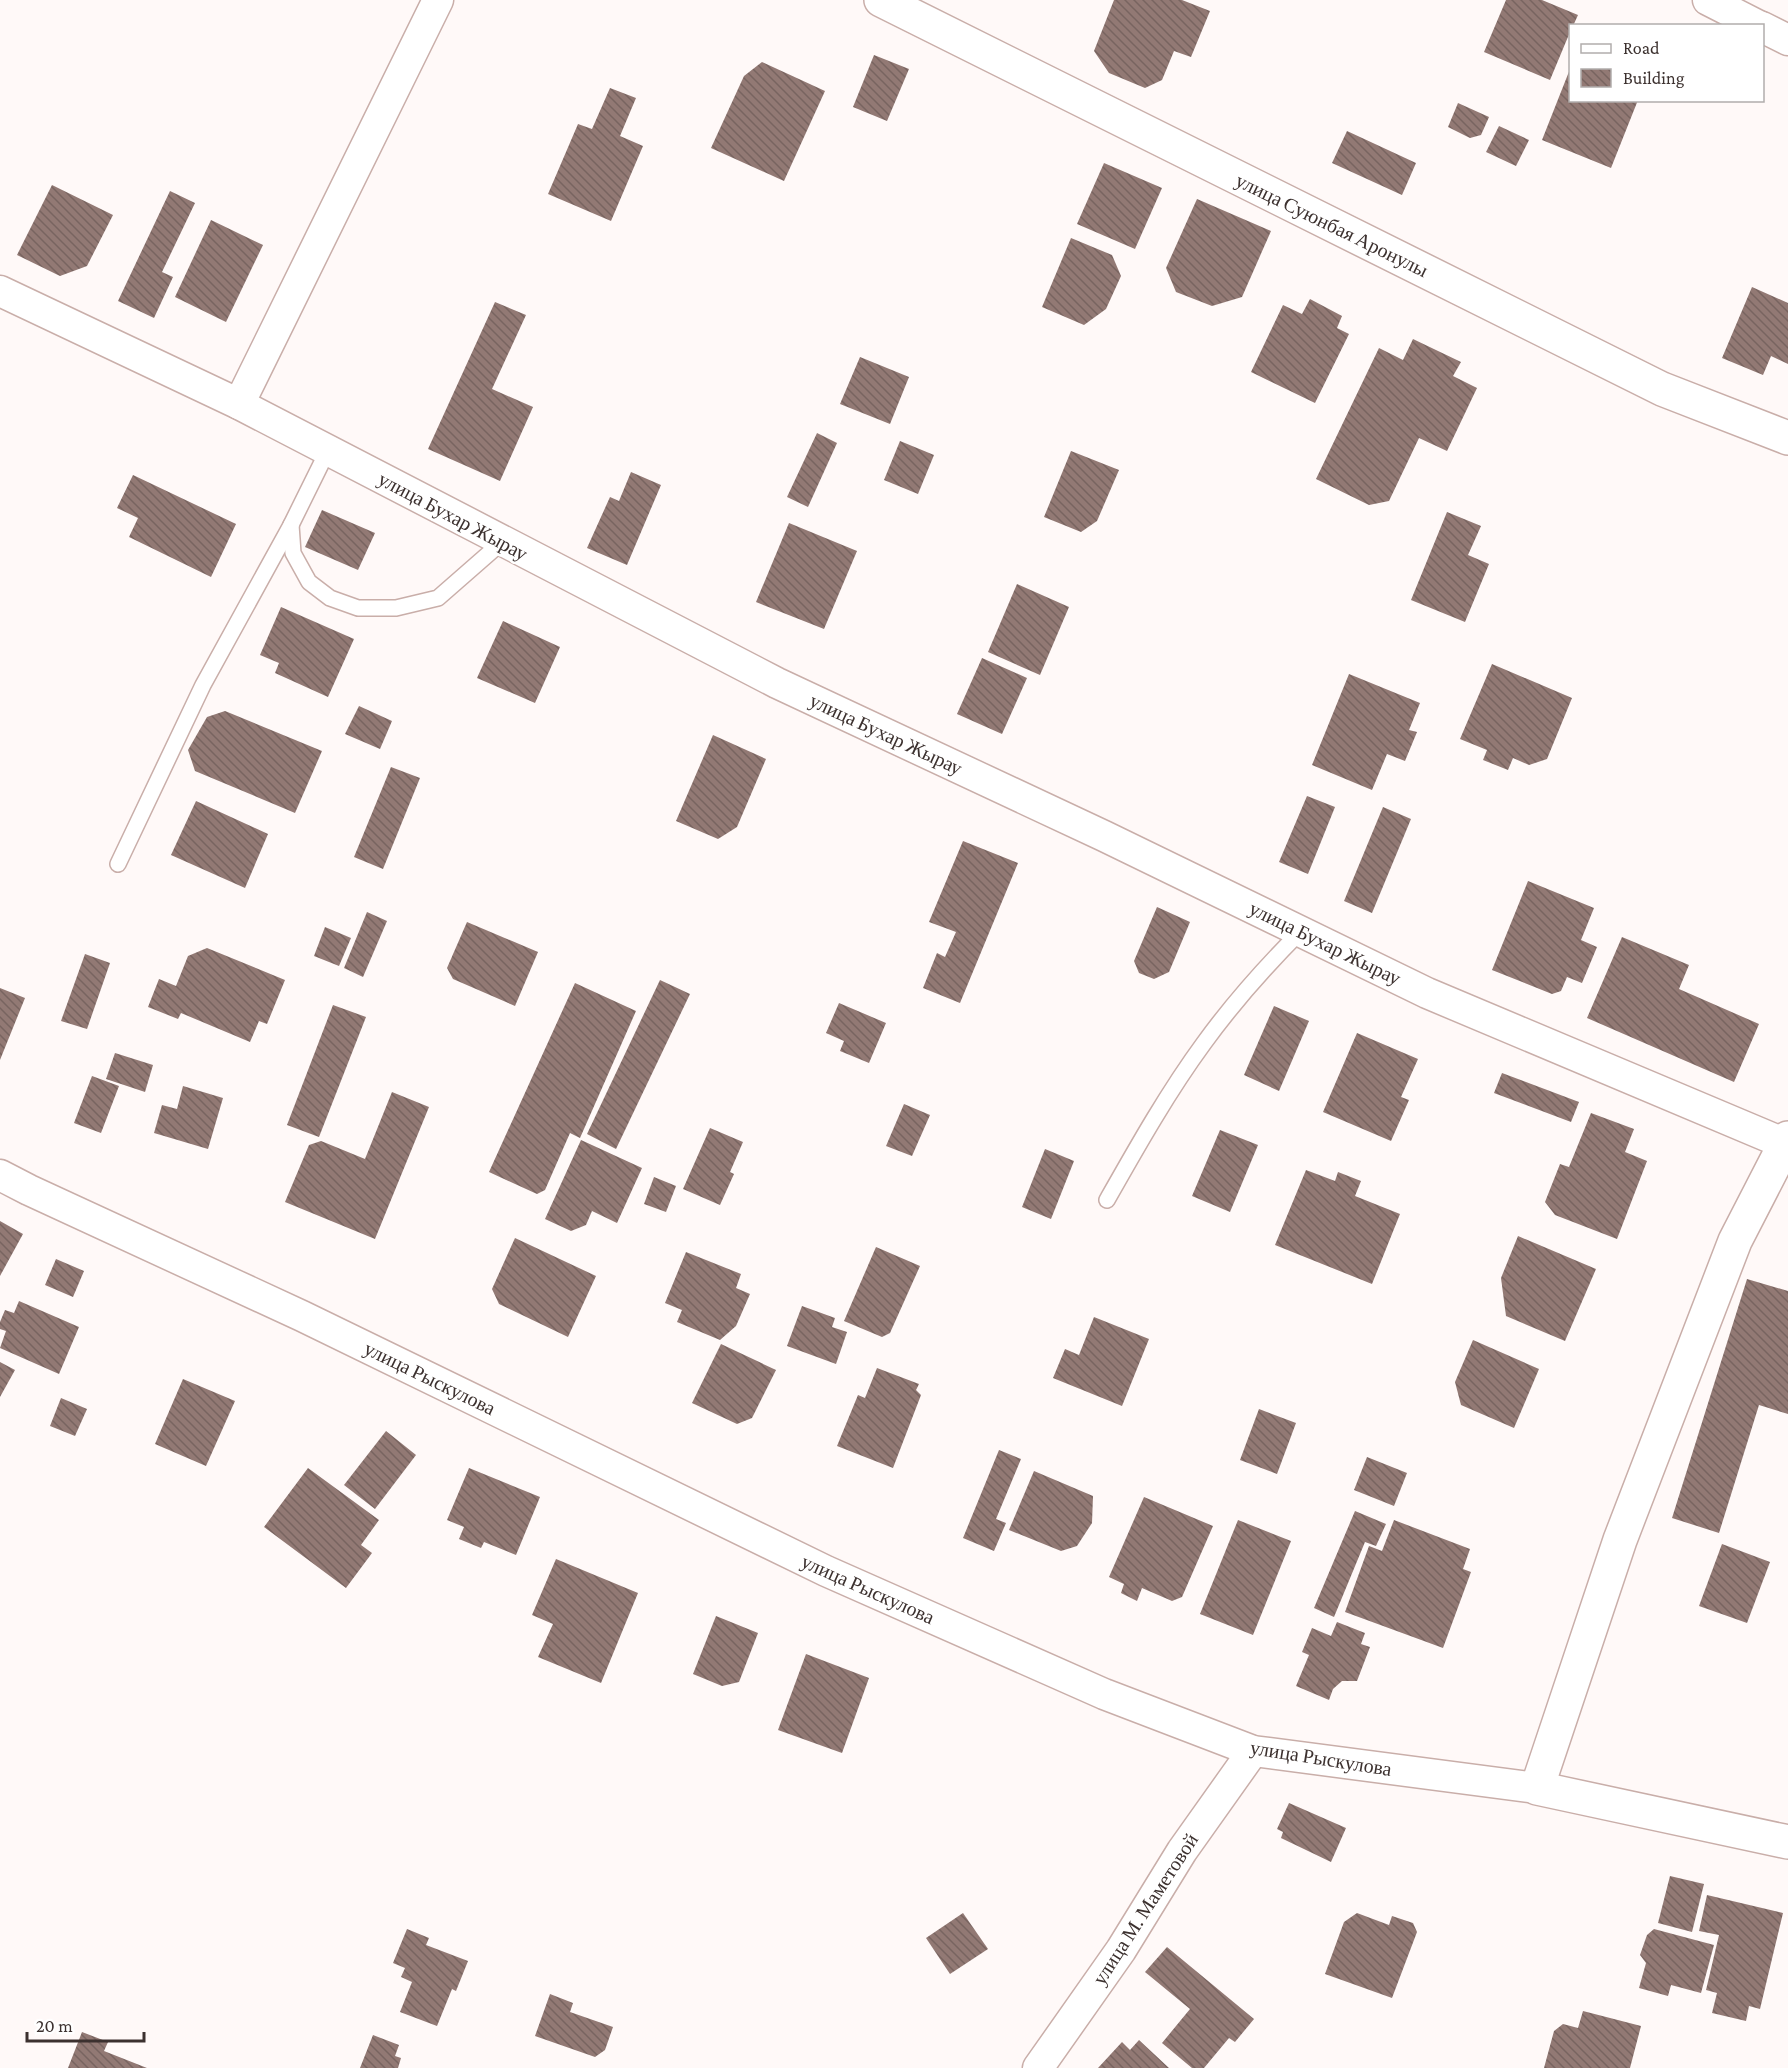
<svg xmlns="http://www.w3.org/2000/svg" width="1788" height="2068" font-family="'Crimson Pro',serif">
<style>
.building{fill:url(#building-back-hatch)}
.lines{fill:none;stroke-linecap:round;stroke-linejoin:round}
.lane-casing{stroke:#c9aea9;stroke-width:18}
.street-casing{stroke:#c9aea9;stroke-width:33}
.secondary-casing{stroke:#c9aea9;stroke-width:36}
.lane{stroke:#fff;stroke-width:15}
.street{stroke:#fff;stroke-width:30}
.secondary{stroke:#fff;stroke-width:33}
.labels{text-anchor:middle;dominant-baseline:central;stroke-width:5;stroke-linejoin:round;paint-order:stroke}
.street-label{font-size:20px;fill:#3c312f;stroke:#fff}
</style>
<defs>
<pattern id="building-back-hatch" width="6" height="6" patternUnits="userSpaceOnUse" patternTransform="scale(1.5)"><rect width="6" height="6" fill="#927974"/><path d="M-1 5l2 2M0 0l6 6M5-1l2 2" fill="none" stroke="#786460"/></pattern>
</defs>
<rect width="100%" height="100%" fill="#fff9f8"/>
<g class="building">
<polygon points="1114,0 1182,0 1210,11 1191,57 1174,51 1162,80 1145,88 1109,73 1094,51"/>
<polygon points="1506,0 1542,0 1578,15 1573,26 1570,26 1570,32 1550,80 1484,52"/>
<polygon points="874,55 909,69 887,121 853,107"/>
<polygon points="762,62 825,91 784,181 711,148 744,76"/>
<polygon points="1570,69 1570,100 1638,100 1611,168 1542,140"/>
<polygon points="610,88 636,98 620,136 643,146 611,221 548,194 578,124 592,129"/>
<polygon points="1458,103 1489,117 1481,135 1470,138 1448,127"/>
<polygon points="1499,126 1529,140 1516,166 1486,152"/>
<polygon points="1347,131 1416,163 1402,195 1332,163"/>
<polygon points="1104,163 1162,188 1135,249 1077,224"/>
<polygon points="52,185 113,215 87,266 60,276 17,255"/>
<polygon points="170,191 195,203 162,272 173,277 154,318 118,301"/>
<polygon points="1197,199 1271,231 1242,297 1212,306 1176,292 1166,268"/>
<polygon points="211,220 263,245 226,322 175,297"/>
<polygon points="1071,238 1112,255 1121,276 1106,309 1084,325 1042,307"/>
<polygon points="1752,287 1788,303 1788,364 1771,356 1763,375 1722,358"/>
<polygon points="1310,299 1342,316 1337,328 1349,334 1315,403 1251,372 1283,305 1302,314"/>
<polygon points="495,302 526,315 492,389 533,407 500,481 428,449"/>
<polygon points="1413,339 1461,362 1453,376 1477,388 1447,451 1419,438 1389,501 1369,505 1316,479 1379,348 1403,360"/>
<polygon points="860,357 909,377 890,424 840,404"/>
<polygon points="817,433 837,443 808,507 787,497"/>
<polygon points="900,441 934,455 918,494 884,480"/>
<polygon points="1071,451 1119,470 1097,521 1081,532 1044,517"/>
<polygon points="631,472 661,485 627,565 587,548 610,497 619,501"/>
<polygon points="133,475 236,524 211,577 129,537 138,518 117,508"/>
<polygon points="322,510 375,533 358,570 305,547"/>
<polygon points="1447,512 1481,526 1468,555 1489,564 1465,622 1411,600"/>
<polygon points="789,523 857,551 824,629 756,602"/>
<polygon points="1017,584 1069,607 1040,675 988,652"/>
<polygon points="281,607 354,639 328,697 275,673 279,663 260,655"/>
<polygon points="503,621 560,647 535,703 477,678"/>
<polygon points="982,658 1027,678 1002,734 957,714"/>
<polygon points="1492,664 1572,698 1547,759 1529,765 1513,758 1508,770 1483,760 1487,750 1460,739"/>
<polygon points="1349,674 1420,703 1409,730 1417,732 1405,761 1387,754 1372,790 1312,765"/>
<polygon points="359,706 392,721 380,749 345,734"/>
<polygon points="225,711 322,751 295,813 195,771 188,750 207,717"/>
<polygon points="713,735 766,759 737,827 718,839 676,821"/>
<polygon points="391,767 420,778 383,869 354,857"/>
<polygon points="1307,796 1335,807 1308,874 1279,862"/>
<polygon points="196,801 268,834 245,888 171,855"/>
<polygon points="1383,807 1411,819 1372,913 1344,901"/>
<polygon points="963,841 1018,863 960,1003 923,988 937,953 945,957 956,932 929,922"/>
<polygon points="1528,881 1594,908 1581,940 1597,947 1582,983 1567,977 1561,991 1552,994 1492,970"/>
<polygon points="1157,907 1190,922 1169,972 1154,979 1139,973 1134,961"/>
<polygon points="367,912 387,921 363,977 344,968"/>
<polygon points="467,922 538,952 515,1006 453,979 447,968"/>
<polygon points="325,927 351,938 339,966 314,956"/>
<polygon points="1622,937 1689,965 1679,989 1759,1024 1734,1082 1587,1018"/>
<polygon points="207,948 285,980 267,1024 259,1021 250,1042 181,1013 178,1019 148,1007 159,979 176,986 188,956"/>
<polygon points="85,954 110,963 87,1029 61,1021"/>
<polygon points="660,980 690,994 616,1149 587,1134"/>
<polygon points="575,983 636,1011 580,1138 570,1133 545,1190 537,1194 489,1172"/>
<polygon points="0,988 25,998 0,1060"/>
<polygon points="839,1003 886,1023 869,1063 840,1051 844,1041 826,1033"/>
<polygon points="333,1005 366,1017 319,1137 287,1125"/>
<polygon points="1274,1006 1309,1021 1279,1091 1244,1075"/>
<polygon points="1357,1033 1418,1059 1401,1097 1409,1100 1391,1141 1323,1112"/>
<polygon points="115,1053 153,1065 145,1092 106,1079"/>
<polygon points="1502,1073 1579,1102 1571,1122 1494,1093"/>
<polygon points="92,1076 119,1086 101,1133 74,1123"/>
<polygon points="183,1086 223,1098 208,1149 154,1133 162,1105 177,1109"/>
<polygon points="392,1092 429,1107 375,1239 285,1202 309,1145 321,1141 365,1159"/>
<polygon points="904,1104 930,1115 912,1156 886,1146"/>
<polygon points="1591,1113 1634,1129 1625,1152 1647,1161 1617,1239 1555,1215 1545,1202 1560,1164 1569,1167"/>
<polygon points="710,1128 743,1142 730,1172 734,1174 720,1205 683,1189"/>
<polygon points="1220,1130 1258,1145 1230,1212 1192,1196"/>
<polygon points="581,1140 642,1168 617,1223 592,1211 586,1225 571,1231 545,1219"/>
<polygon points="1045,1149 1074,1161 1051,1219 1022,1207"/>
<polygon points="1306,1170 1335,1181 1338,1172 1361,1181 1355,1196 1400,1214 1372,1284 1275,1245"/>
<polygon points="654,1177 676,1186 666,1212 644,1204"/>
<polygon points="0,1221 23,1234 0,1276"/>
<polygon points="1518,1236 1596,1269 1565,1341 1506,1316 1501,1278"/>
<polygon points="515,1238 596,1276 568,1337 499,1304 492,1289"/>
<polygon points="876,1247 920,1266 890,1333 882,1337 844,1321"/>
<polygon points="686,1252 741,1274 736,1288 750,1294 736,1326 720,1340 677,1322 682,1310 665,1303"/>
<polygon points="56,1259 84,1271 73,1297 45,1285"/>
<polygon points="1747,1279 1788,1291 1788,1414 1759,1405 1719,1533 1672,1518"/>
<polygon points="19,1301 79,1327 59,1374 0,1348 6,1331 0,1329 0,1322 5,1310 14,1313"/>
<polygon points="802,1306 835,1318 832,1327 847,1332 836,1364 787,1346"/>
<polygon points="1094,1317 1149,1339 1122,1406 1053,1378 1065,1349 1079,1355"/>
<polygon points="1473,1340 1539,1369 1514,1428 1461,1405 1455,1382"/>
<polygon points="721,1344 776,1370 752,1418 737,1424 692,1403"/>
<polygon points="0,1362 15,1370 0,1397"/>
<polygon points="877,1368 919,1384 916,1390 921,1395 893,1468 837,1446 858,1395 865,1398"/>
<polygon points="183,1379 235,1401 206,1466 155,1444"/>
<polygon points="61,1398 87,1409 75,1436 50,1426"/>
<polygon points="1259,1409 1296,1423 1277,1474 1240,1460"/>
<polygon points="386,1431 416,1455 375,1509 344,1485"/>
<polygon points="999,1450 1021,1459 996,1519 1006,1523 994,1551 963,1538"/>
<polygon points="1367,1457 1407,1473 1394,1506 1354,1490"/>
<polygon points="308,1468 379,1520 361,1545 372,1553 346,1588 264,1527"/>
<polygon points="469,1468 540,1497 516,1555 484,1542 481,1548 459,1539 464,1527 447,1520"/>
<polygon points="1034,1471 1093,1496 1092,1523 1077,1546 1061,1551 1009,1530"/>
<polygon points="1144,1497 1213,1526 1182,1597 1172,1601 1142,1588 1137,1601 1121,1593 1124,1584 1109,1577"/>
<polygon points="1355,1511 1386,1524 1376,1546 1365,1542 1334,1617 1314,1608"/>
<polygon points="1238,1520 1291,1541 1253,1635 1200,1614"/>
<polygon points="1394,1520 1470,1549 1463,1569 1471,1572 1443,1648 1345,1612 1369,1546 1382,1551"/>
<polygon points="1722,1544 1770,1562 1747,1623 1699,1606"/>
<polygon points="556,1559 638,1593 601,1683 538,1657 553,1624 532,1615"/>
<polygon points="716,1616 758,1633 739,1682 722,1686 693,1674"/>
<polygon points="1337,1622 1365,1633 1361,1644 1370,1647 1357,1681 1342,1681 1333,1689 1329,1700 1296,1686 1309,1655 1302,1652 1312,1628 1331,1636"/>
<polygon points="806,1654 869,1678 842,1753 778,1730"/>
<polygon points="1289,1803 1346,1828 1331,1862 1281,1838 1283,1832 1277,1829"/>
<polygon points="1670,1876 1704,1884 1692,1932 1658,1923"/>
<polygon points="1707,1895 1783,1913 1760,2009 1749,2006 1746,2021 1712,2013 1717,1993 1706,1990 1719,1935 1699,1931"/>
<polygon points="963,1913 988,1949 950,1974 926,1938"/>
<polygon points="1357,1913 1389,1925 1392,1916 1413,1923 1417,1932 1392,1998 1325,1974 1344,1922"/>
<polygon points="407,1929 429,1938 426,1945 468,1961 456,1991 452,1989 437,2026 400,2012 412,1982 401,1977 405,1968 393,1963"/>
<polygon points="1654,1929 1714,1945 1701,1993 1671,1985 1668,1996 1639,1988 1646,1963 1640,1955 1647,1935"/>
<polygon points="1167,1947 1254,2019 1235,2042 1229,2038 1204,2068 1192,2068 1162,2043 1190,2009 1145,1972"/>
<polygon points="550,1994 573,2003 570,2012 613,2027 605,2050 595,2057 535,2036"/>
<polygon points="1583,2011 1641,2026 1630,2068 1544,2068 1554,2031 1563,2024 1578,2028"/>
<polygon points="82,2032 108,2042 104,2051 147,2068 68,2068"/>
<polygon points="373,2035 399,2045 395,2056 401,2058 398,2068 360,2068"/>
<polygon points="1139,2040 1169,2068 1098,2068 1122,2042 1130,2050"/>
</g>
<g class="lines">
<defs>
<g id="lane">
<polyline points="291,525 293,553 309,582 330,598 358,608 396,608 438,598 502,542"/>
<polyline points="118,864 203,685 291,525 328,450"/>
<path d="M1107 1200C1137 1147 1168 1092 1204 1043 1233 1003 1266 966 1301 931"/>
</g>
<g id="street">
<polyline points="1708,0 1759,26"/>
<polyline points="1762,27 1788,40"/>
<polyline points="0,291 239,404 777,683 1104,836 1427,993 1788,1145"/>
<polyline points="239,404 438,0"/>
<polyline points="0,1175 29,1190 302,1316 826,1571 1104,1694 1253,1751 1537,1788"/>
<polyline points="1038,2068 1121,1950 1182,1851 1253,1751"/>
</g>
<g id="secondary">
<polyline points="881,0 1662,389 1788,438"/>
<polyline points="1788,1138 1735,1241 1620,1540 1537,1788 1788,1842"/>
</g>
</defs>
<use href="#lane" class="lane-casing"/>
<use href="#street" class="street-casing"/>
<use href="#secondary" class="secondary-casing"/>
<use href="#lane" class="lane"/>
<use href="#street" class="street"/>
<use href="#secondary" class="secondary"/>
</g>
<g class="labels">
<g class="street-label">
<text transform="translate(1332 225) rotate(26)">улица Суюнбая Аронулы</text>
<text transform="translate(453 516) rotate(28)">улица Бухар Жырау</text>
<text transform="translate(886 734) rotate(25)">улица Бухар Жырау</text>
<text transform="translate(1325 943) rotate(26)">улица Бухар Жырау</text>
<text transform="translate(430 1378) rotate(26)">улица Рыскулова</text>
<text transform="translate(868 1589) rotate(24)">улица Рыскулова</text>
<text transform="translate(1321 1758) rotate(9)">улица Рыскулова</text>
<text transform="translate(1145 1909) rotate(-57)">улица М. Маметовой</text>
</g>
</g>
<rect x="1569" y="24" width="195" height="78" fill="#ffffff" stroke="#b1adac" stroke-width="1.5"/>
<rect x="1581" y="44" width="30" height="9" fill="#ffffff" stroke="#b1adac" stroke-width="1.5"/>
<text x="1623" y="54" font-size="18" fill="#3c312f">Road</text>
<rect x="1581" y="69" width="30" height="18" fill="url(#building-back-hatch)" stroke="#b1adac" stroke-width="1.5"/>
<text x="1623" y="84" font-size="18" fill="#3c312f">Building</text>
<path d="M27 2032v9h117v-9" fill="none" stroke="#3c312f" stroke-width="3"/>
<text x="36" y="2032" font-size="18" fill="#3c312f" stroke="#ffffff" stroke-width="4.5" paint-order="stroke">20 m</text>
</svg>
